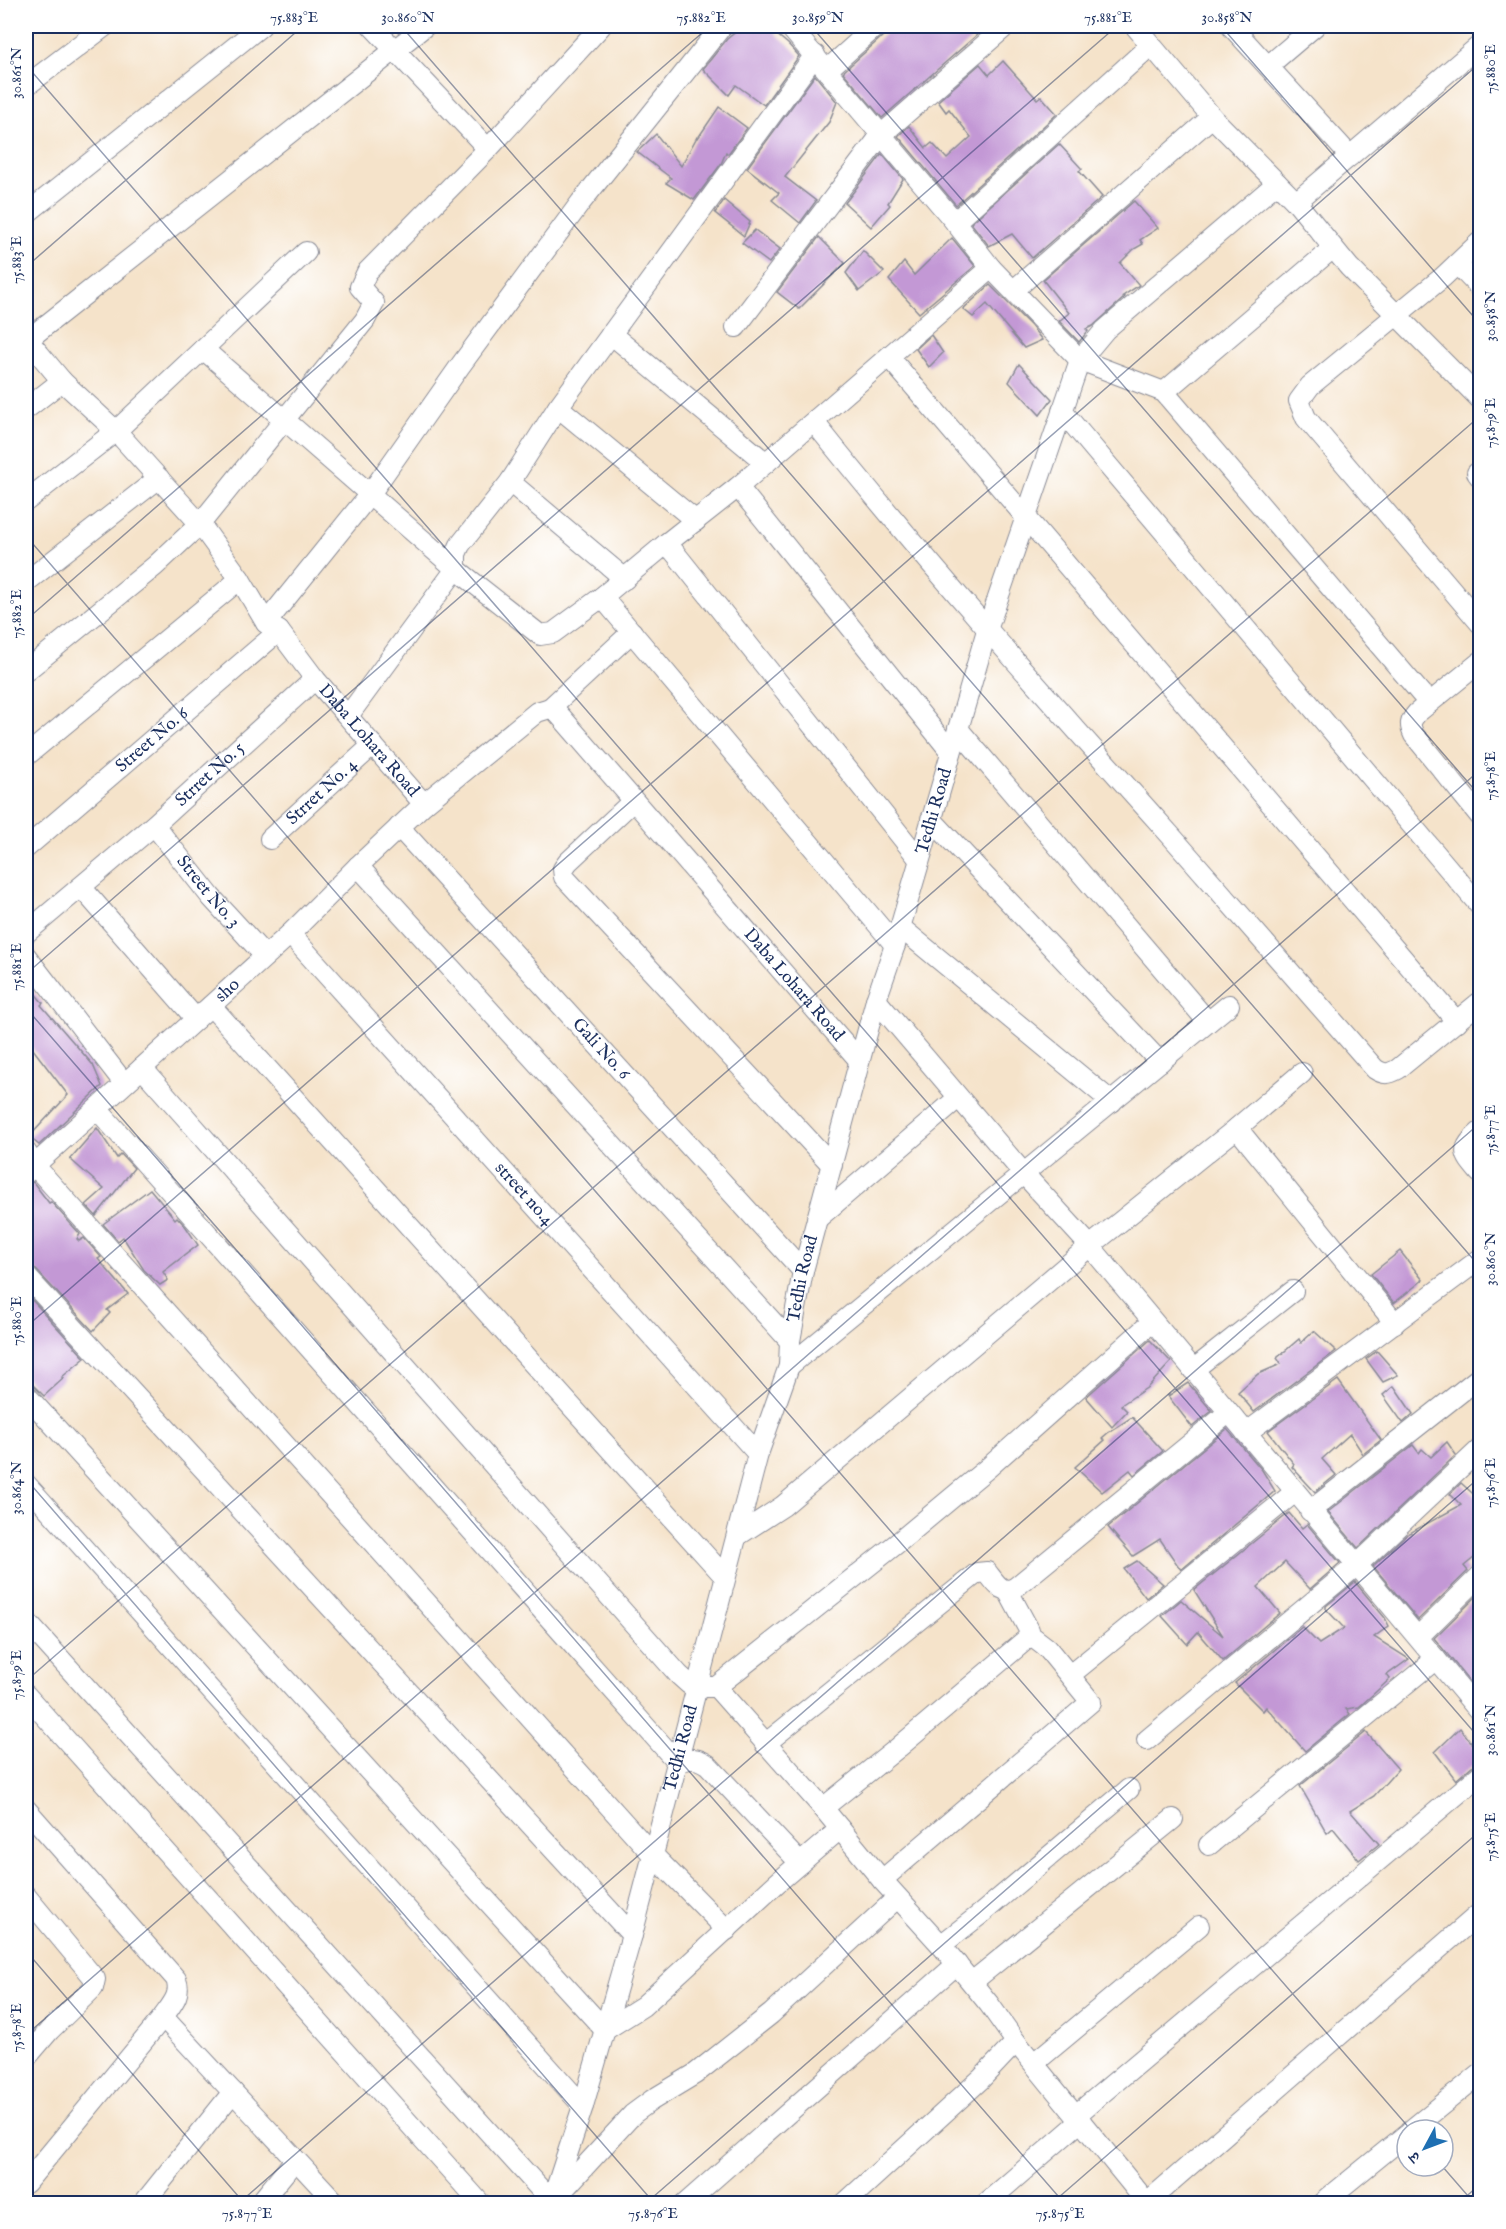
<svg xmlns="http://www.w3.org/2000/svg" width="1506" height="2229" font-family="'IM FELL English','Noto Serif Devanagari',serif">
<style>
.building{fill:#c398d5}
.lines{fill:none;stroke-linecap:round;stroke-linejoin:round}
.street-casing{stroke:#888994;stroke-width:22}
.street{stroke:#fff;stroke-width:20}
.ticks{fill:none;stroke:#1b2f5e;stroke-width:1.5;stroke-opacity:0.45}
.labels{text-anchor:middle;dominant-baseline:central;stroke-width:6;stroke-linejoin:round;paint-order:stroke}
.street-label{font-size:18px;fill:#1b2f5e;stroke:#fff}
.neatline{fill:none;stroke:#1b2f5e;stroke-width:2}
.ticks-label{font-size:15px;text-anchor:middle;fill:#1b2f5e}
</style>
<rect width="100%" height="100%" fill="#fff"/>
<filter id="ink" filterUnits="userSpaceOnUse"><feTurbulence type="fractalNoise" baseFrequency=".0167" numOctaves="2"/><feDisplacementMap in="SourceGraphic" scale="12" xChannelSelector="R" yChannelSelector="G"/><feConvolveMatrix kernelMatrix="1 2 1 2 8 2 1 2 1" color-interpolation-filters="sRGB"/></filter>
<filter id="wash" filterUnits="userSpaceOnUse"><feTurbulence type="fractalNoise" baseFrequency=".008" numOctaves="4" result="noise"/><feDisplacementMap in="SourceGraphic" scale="24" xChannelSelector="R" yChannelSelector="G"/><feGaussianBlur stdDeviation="1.35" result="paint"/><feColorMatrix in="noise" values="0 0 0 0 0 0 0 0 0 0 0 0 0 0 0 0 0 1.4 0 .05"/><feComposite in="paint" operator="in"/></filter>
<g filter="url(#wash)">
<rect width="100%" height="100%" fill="#f5e3ca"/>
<g id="blocks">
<g class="building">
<polygon points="743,26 777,26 775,33 788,44 799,56 764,105 736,85 729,95 703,69 727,39"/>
<polygon points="893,26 987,26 882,118 843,72 884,35 888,28"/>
<polygon points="1003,61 1037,99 1041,96 1057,114 956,205 898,136 909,126 926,148 932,143 947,159 971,137 949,109 946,112 938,101 980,64 989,75"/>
<polygon points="815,75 837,102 829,122 785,177 816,201 800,223 772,200 779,193 747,168"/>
<polygon points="719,107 747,128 728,154 726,152 721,164 694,200 666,183 671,178 637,152 656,134 681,166 697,137 698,138"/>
<polygon points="1059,144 1082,169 1079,171 1102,197 1032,258 1012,234 989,246 971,223"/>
<polygon points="882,154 903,179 888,203 890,205 871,227 845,203"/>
<polygon points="724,200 750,222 744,236 715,213"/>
<polygon points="1134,201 1158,228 1140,240 1143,244 1134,249 1120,263 1139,285 1123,296 1125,297 1093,326 1086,329 1088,331 1079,342 1059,321 1069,313 1043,280"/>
<polygon points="755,230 780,249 769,263 742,243"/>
<polygon points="819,237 845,263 799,309 777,292"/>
<polygon points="952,238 975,266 919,313 889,280 904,262 914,275"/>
<polygon points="863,251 884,272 859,291 846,273"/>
<polygon points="990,285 1031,326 1042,340 1024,348 987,304 973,317 963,309"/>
<polygon points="931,335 943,353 929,367 916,349"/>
<polygon points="1019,364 1052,399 1040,415 1009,382"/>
<polygon points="26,983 43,1003 41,1005 93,1065 102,1086 39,1145 29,1137 68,1095 26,1040"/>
<polygon points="97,1128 117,1158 121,1154 134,1168 96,1216 86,1205 104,1189 70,1159"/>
<polygon points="33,1182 49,1203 51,1202 80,1234 77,1239 79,1241 84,1238 101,1257 98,1259 128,1294 107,1310 110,1313 93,1331 26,1259 26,1185"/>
<polygon points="150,1189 175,1219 177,1217 186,1227 198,1245 163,1272 168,1280 160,1285 144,1270 123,1237 118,1241 103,1224"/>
<polygon points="1400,1251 1423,1280 1394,1303 1371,1274"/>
<polygon points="32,1300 85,1358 62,1377 64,1378 44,1396 26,1378 26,1306"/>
<polygon points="1314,1331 1336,1351 1254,1412 1238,1392 1258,1374 1281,1364 1277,1358 1299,1339 1301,1343"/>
<polygon points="1150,1340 1171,1362 1148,1387 1121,1405 1127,1411 1112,1427 1086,1397"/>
<polygon points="1377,1351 1398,1375 1383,1382 1366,1359"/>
<polygon points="1338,1380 1381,1440 1363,1454 1350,1434 1322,1459 1336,1475 1315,1492 1292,1467 1294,1464 1268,1431"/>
<polygon points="1188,1383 1212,1411 1192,1427 1168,1396"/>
<polygon points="1394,1386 1413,1414 1403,1423 1383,1395"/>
<polygon points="1132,1417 1163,1451 1134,1475 1130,1470 1102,1492 1075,1467 1105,1440 1102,1438 1109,1432"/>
<polygon points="1227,1429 1262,1470 1275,1491 1181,1570 1160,1539 1133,1556 1108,1527"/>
<polygon points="1447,1442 1456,1455 1358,1548 1328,1512 1413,1445 1419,1453 1422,1449 1431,1457"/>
<polygon points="1461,1483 1480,1500 1480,1553 1464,1566 1468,1571 1418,1620 1373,1566 1406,1535 1461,1505 1450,1494"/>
<polygon points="1289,1513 1302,1528 1307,1524 1340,1563 1310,1589 1285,1562 1258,1587 1280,1613 1223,1661 1198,1632 1187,1644 1162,1616 1181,1600 1223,1636 1194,1590"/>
<polygon points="1137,1561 1163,1584 1146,1598 1124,1569"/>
<polygon points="1355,1582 1385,1618 1389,1626 1374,1637 1409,1659 1387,1675 1390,1679 1359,1707 1346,1709 1350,1714 1305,1751 1266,1707 1263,1711 1235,1683 1302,1627 1319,1644 1344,1628 1326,1609 1326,1606"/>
<polygon points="1478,1595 1480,1598 1480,1694 1434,1638"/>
<polygon points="1460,1728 1480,1753 1480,1763 1472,1766 1456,1780 1435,1752"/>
<polygon points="1366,1732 1398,1769 1374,1796 1350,1811 1379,1844 1359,1860 1333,1828 1327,1833 1300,1786"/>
</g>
</g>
</g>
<g filter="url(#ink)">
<use href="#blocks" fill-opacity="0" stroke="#888994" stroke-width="1.5"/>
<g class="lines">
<defs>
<g id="street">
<polyline points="372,26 488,149"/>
<polyline points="789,26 955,222 991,268 1080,360 1164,392 1429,703"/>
<polyline points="1135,26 1212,117 1296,202 1349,267 1480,399"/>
<polyline points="1231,26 1350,156"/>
<polyline points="1268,66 1315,26"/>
<polyline points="827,70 876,26"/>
<polyline points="26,86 105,26"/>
<polyline points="1296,202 1480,45"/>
<polyline points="26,214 261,26"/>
<polyline points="955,222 1151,45"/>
<polyline points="1480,242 1443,277 1310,386 1299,401 1306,418 1480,623"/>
<polyline points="1457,264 1480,288"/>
<polyline points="1014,290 1212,117"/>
<polyline points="736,327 881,135 1006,26"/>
<polyline points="611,334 766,463"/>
<path id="s1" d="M26 338 62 381 116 431 200 524 240 579 266 623 279 631 315 679 424 804 537 712 550 708 556 711 859 1060"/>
<polyline points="26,341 425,26"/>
<polyline points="203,349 456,569 540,635 553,633 606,594"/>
<polyline points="889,357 1457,1022"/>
<polyline points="1164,392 1333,248"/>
<polyline points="558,407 696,521"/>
<polyline points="26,409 62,381"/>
<polyline points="1062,411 1480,906"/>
<path d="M814 422C928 565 1050 701 1172 837 1240 914 1307 992 1375 1069 1384 1075 1389 1074 1398 1069L1480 1002"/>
<polyline points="1477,473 1480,477"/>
<polyline points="510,482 625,579"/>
<polyline points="738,487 951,752"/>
<polyline points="26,501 116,431 306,252"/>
<polyline points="667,543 602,597 895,945"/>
<polyline points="26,582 159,478"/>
<polyline points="266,623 370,494 460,366 581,202 722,26"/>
<path d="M1480 662 1417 713C1410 721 1409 725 1414 735L1480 816"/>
<polyline points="26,671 155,566 200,524 365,320 374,303 360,287 367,272 488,149 601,26"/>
<polyline points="550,708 632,632"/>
<polyline points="348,716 456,569 456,554 460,545 510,482 558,407 815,55"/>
<polyline points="958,729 1208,1022"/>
<polyline points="26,756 240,579"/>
<polyline points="633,801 568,862 563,869 564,877 832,1165"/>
<polyline points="931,819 1160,1062"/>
<path id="s2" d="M154 825 211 897 265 956"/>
<path id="s3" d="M399 827 803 1271"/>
<path id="s4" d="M270 839 373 745"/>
<path id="s5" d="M26 848 279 631"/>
<polyline points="919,859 667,543 738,487 991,268"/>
<polyline points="358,866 790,1341"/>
<polyline points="81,887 196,1019"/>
<polyline points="900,927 1112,1102"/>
<path id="s6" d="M26 933 154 825 315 679"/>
<path id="s7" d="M290 934 758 1454"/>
<polyline points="26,956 124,1083"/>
<polyline points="876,1000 1024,1174 1090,1246 1480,1712"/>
<polyline points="211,1006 725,1577"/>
<polyline points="142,1068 679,1675 689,1684 697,1687 716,1687 900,1541 989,1467 1152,1322"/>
<path d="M98 1110 677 1762C690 1758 697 1757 708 1765L800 1863"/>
<polyline points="1237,1128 1395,1323"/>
<path d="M1480 1132C1460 1150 1463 1153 1480 1173"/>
<polyline points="26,1152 35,1166 653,1855 727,1930"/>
<path id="s8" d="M26 1173 290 934 358 866 424 804"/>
<polyline points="817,1219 958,1098"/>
<polyline points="26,1276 632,1935"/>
<polyline points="789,1366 1229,1005"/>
<polyline points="1193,1370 1293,1291"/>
<polyline points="26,1395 605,2030 643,2006 777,1883 840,1829"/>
<polyline points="1246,1433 1480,1259"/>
<polyline points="26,1484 583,2106"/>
<polyline points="1310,1511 1480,1377"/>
<polyline points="737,1536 783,1506 1090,1246 1237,1128 1302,1073"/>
<polyline points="26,1621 552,2202 633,2114 652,2100 695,2074 771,2014 897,1898"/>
<polyline points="1418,1637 1480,1576"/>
<polyline points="1070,1675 1295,1492"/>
<polyline points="716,1687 823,1808 882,1880 941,1945 989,2004 1016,2042 1148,2204"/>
<polyline points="26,1695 481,2204"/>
<polyline points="1147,1740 1357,1565 1480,1449"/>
<path d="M765 1744 977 1573 987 1572C995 1582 1002 1596 1016 1587L1228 1413"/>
<polyline points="823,1808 899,1747 1028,1638 1029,1630 1008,1591"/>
<path d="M26 1809 176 1979C182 1994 172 2004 163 2017L337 2204"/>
<polyline points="1209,1845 1436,1659"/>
<polyline points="882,1880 1091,1702 1047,1648 1030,1635"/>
<polyline points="26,1896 95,1979 93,1988 49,2031 26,2058"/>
<polyline points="941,1945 982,1913 1129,1789"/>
<polyline points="972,1982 1173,1819"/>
<polyline points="1034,2063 1199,1926"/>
<polyline points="1076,2115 1480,1775"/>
<polyline points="1411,2130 1480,2074"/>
<polyline points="26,2183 163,2017"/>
<polyline points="143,2204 233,2092"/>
<polyline points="259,2204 295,2160"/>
<path id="s9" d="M551 2204 583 2106 632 1935 758 1454 789 1366 790 1341 803 1271 876 1000 895 945 987 630 1080 360 1105 330 1277 183"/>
<polyline points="685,2204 957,1964"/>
<polyline points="844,2204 981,2079 1016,2042"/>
<polyline points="985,2204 1081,2121"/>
<polyline points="1145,2204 1480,1913"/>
<polyline points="1321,2204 1407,2134"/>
</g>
</defs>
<use href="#street" class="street-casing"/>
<use href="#street" class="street"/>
</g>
</g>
<path class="ticks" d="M401 26 1480 1267M811 26 1480 796M1221 26 1480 324M26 65 1480 1739M26 267 303 26M26 536 1411 2130M26 620 710 26M26 974 1117 26M26 1008 1065 2204M26 1327 1480 63M26 1479 655 2204M26 1681 1480 416M26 1951 245 2204M26 2035 1480 770M1442 2166 1475 2204M238 2204 1480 1123M645 2204 1480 1477M1051 2204 1480 1831M1458 2204 1480 2184"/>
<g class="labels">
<g class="street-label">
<text stroke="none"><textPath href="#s5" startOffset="166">Street No. 6</textPath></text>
<text stroke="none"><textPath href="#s1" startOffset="531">Daba Lohara Road</textPath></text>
<text stroke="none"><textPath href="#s6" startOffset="243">Strret No. 5</textPath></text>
<text stroke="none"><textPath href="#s4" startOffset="70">Strret No. 4</textPath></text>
<text stroke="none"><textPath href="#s9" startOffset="1446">Tedhi Road</textPath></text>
<text stroke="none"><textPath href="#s2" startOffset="86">Street No. 3</textPath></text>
<text stroke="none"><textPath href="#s1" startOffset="1144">Daba Lohara Road</textPath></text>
<text stroke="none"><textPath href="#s8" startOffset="272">sho</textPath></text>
<text stroke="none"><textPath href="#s3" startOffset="300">Gali No. 6</textPath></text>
<text stroke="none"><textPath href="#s7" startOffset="350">street no.4</textPath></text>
<text stroke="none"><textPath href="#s9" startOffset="960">Tedhi Road</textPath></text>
<text stroke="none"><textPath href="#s9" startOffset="474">Tedhi Road</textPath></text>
</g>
</g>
<rect width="1506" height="2229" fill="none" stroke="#fff" stroke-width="66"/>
<g transform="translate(1425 2148) rotate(229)"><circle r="28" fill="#ffffff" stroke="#a4acbf" stroke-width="1.5"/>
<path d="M0-4.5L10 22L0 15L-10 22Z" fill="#1f6fb2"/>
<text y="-9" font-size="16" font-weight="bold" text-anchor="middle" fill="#1b2f5e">उ</text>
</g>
<rect x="33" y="33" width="1440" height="2163" class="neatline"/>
<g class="ticks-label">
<text x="294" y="22">75.883°E</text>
<text x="408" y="22">30.860°N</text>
<text x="701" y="22">75.882°E</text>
<text x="818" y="22">30.859°N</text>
<text x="1108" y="22">75.881°E</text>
<text x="1227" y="22">30.858°N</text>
<text transform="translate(1490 69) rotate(-90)" y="5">75.880°E</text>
<text transform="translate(16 73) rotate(-90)" y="5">30.861°N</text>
<text transform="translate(16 260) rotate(-90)" y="5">75.883°E</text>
<text transform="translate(1490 316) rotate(-90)" y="5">30.858°N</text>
<text transform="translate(1490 423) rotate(-90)" y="5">75.879°E</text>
<text transform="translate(16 614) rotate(-90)" y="5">75.882°E</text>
<text transform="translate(1490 776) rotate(-90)" y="5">75.878°E</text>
<text transform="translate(16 967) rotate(-90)" y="5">75.881°E</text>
<text transform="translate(1490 1130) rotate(-90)" y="5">75.877°E</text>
<text transform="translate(1490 1259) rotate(-90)" y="5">30.860°N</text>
<text transform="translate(16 1321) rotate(-90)" y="5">75.880°E</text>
<text transform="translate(1490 1483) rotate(-90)" y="5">75.876°E</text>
<text transform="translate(16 1488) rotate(-90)" y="5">30.864°N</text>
<text transform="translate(16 1675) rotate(-90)" y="5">75.879°E</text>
<text transform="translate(1490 1730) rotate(-90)" y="5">30.861°N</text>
<text transform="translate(1490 1837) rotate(-90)" y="5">75.875°E</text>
<text transform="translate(16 2028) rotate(-90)" y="5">75.878°E</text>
<text x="247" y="2218">75.877°E</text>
<text x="653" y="2218">75.876°E</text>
<text x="1060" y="2218">75.875°E</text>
</g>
</svg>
